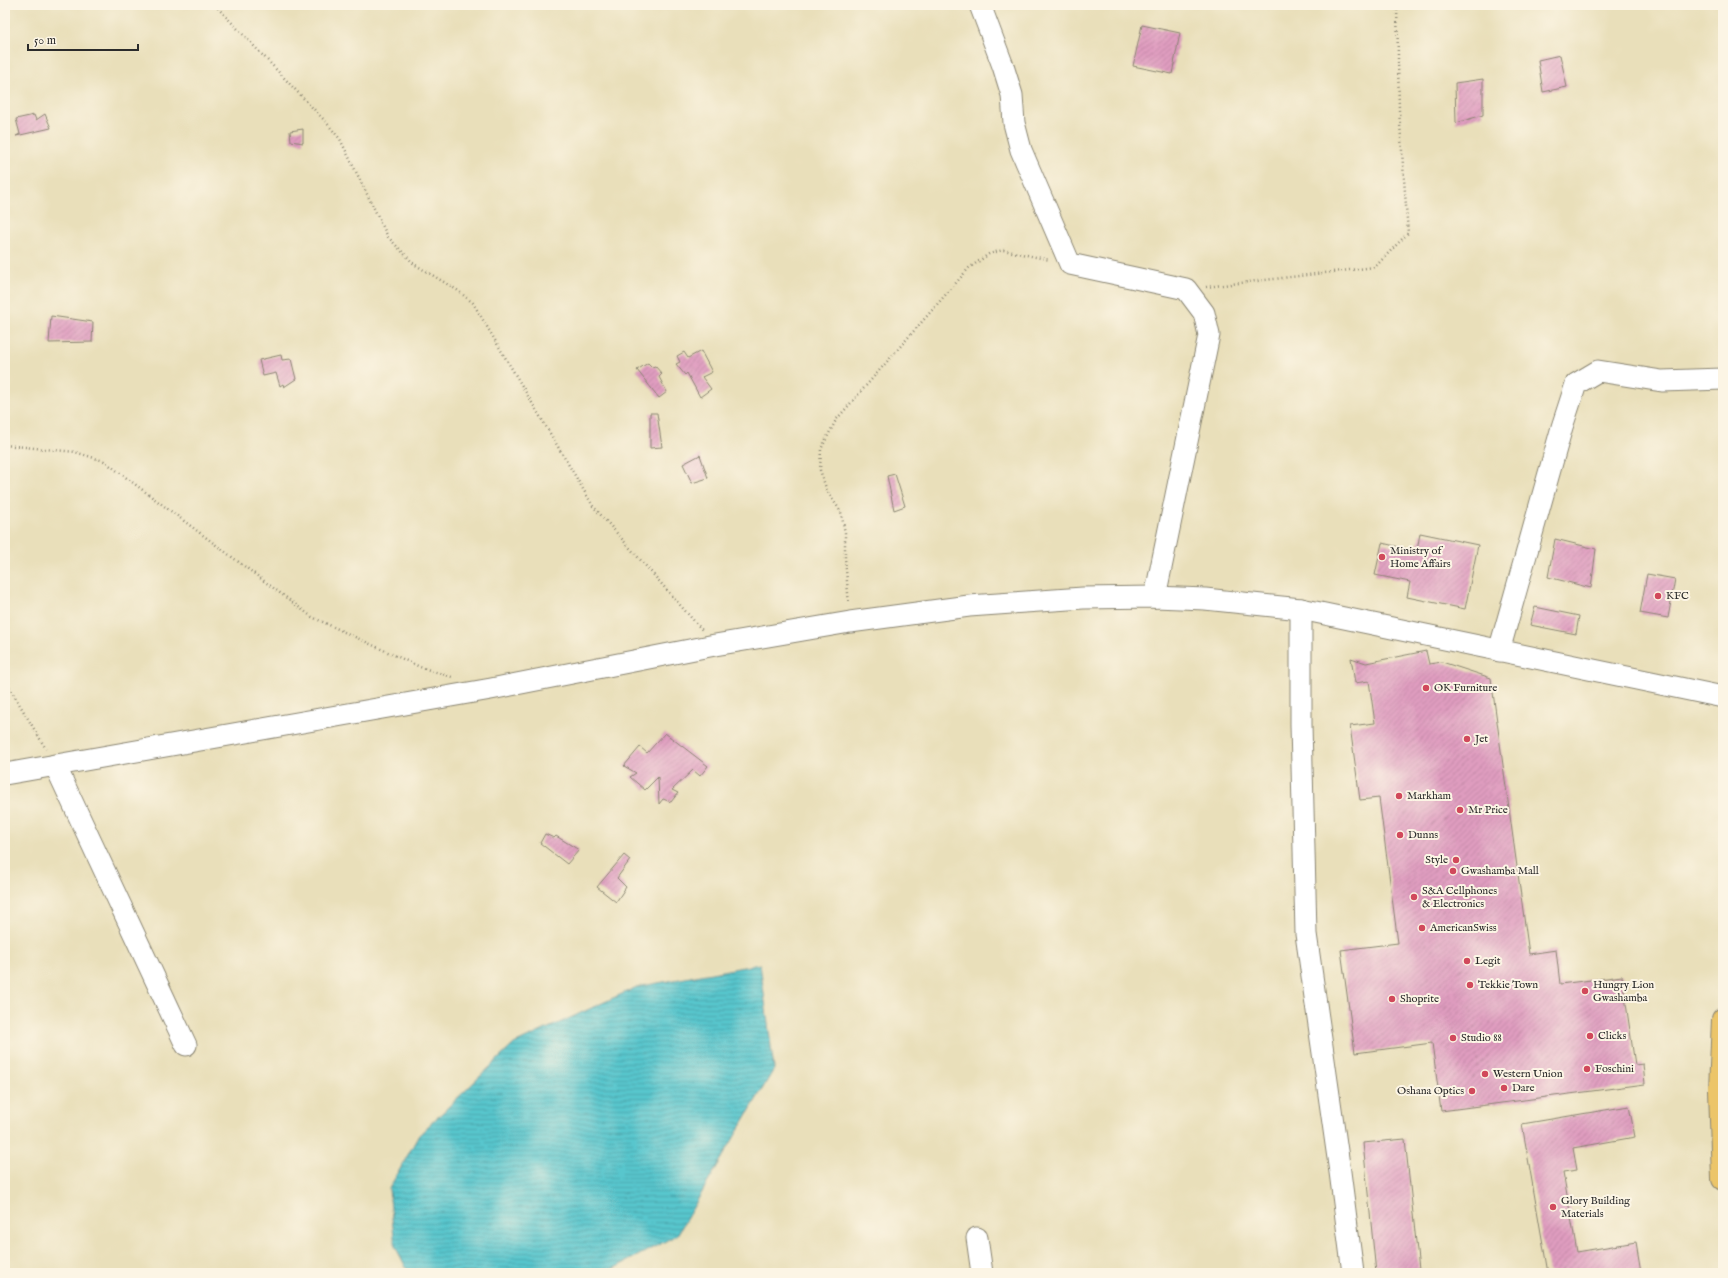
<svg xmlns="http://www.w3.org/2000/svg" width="1728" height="1278" font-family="'IM FELL English',serif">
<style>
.water{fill:url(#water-rules);stroke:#42787c}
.building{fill:url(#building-hatch)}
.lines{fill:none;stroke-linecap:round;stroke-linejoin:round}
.minor-casing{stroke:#8a8572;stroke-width:23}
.major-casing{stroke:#8a8572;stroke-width:24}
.path{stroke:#8a8572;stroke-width:2.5;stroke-dasharray:1 3;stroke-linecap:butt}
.minor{stroke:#fff;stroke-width:21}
.major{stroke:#ecc569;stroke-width:22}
.poi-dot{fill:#d1495b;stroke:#fcf5e5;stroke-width:1.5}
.labels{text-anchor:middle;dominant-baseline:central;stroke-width:4;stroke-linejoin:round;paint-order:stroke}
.poi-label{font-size:11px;fill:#2b2b2b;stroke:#fcf5e5;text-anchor:start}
</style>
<defs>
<pattern id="water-rules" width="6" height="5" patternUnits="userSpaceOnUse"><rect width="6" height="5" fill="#58c6cd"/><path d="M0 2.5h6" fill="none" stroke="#49a1a7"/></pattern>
<pattern id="building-hatch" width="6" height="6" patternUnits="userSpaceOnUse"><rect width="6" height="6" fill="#e09dc0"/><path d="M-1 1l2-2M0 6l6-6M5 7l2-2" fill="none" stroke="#b6809c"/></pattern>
</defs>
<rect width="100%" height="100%" fill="#fcf5e5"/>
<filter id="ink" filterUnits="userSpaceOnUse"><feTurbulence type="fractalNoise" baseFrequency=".025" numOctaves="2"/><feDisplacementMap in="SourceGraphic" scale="8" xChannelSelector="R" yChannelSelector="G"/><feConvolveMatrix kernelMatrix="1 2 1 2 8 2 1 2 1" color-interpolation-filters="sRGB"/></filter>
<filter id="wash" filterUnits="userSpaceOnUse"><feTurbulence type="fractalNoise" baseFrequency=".012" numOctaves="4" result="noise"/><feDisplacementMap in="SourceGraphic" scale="16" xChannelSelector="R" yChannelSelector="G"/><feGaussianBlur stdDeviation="0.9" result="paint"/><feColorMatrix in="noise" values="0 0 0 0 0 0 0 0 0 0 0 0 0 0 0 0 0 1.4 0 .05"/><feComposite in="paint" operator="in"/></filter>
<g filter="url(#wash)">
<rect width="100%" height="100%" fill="#e9dfba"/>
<polygon class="water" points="760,964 774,1069 677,1235 605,1273 409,1273 395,1246 389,1189 419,1135 514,1044 637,987"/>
<g id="blocks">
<g class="building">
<polygon points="1142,25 1180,33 1172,74 1133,66"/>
<polygon points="1560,55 1567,87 1543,92 1538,60"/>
<polygon points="1483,79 1483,115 1456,123 1455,83"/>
<polygon points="45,114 51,128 16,136 20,134 16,119 34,115 36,120"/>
<polygon points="303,129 303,143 291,141 290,131"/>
<polygon points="51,316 93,322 92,342 49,343"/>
<polygon points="701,351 712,372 702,377 711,389 700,397 687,373 685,375 676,364 680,362 677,356 684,352 688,358"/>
<polygon points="281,355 282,360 291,359 296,379 284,387 283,384 280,386 276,373 263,376 259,360"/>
<polygon points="648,363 652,367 655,366 662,374 659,377 667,392 659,398 637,370"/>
<polygon points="650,413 657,413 662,447 650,448"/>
<polygon points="700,455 708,478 692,483 683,464"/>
<polygon points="895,474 905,506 894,510 887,476"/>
<polygon points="1420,533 1478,545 1465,609 1407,597 1410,582 1375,575 1382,543 1417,551"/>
<polygon points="1555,539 1596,549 1591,588 1548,577"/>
<polygon points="1647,574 1675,579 1668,618 1640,613"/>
<polygon points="1535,607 1579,616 1576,634 1530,625"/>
<polygon points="1426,651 1429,664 1442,662 1491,678 1529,954 1556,950 1560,984 1622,976 1635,1065 1643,1064 1645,1084 1441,1111 1432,1043 1355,1053 1341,950 1398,943 1379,798 1360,800 1350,726 1375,723 1369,681 1355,683 1351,658 1366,663"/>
<polygon points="665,733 708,766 700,776 693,770 672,790 678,793 671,802 663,799 659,804 658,777 645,790 630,777 636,773 624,766 640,747 647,753"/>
<polygon points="545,834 554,838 556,836 579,850 567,864 540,843"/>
<polygon points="624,855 630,860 617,878 626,887 616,902 597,887"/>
<polygon points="1629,1106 1635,1137 1573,1148 1577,1170 1563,1172 1577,1252 1636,1242 1641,1272 1633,1273 1548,1273 1522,1124"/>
<polygon points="1405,1139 1419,1270 1376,1273 1363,1143"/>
</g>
</g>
</g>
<g filter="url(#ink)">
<use href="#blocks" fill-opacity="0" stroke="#8a8572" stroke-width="1"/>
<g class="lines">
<defs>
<g id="minor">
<polyline points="980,5 1003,66 1012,95 1014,123 1021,150 1070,264 1186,289 1204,313 1209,335 1155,597"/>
<polyline points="1301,609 1301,724 1306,934 1340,1172 1353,1273"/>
<polyline points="1499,651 1562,427 1576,384 1598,371 1662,381 1723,379"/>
<polyline points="55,765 186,1045"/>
<polyline points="5,774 491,689 715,645 850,622 969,606 1083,598 1155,597 1205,599 1301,609 1723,697"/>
<polyline points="977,1238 982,1273"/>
</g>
<polyline id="major" points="1723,1019 1720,1090 1723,1179"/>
</defs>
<use href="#minor" class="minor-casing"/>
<use href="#major" class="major-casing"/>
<g class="path">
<polyline points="215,5 326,122 340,139 388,237 414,264 457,290 473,303 593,506 702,630"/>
<polyline points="1206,287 1375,267 1408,233 1399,110 1397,5"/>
<polyline points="5,445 75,452 104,461 312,617 420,667 452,677"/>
<polyline points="849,605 845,558 845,533 841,512 827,491 820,470 821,449 836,420 969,268 989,254 1003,250 1050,260"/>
<polyline points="5,680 46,749"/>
</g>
<use href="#minor" class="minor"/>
<use href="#major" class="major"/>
</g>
</g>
<g class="poi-dot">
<circle cx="1382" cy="557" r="4"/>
<circle cx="1658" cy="596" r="4"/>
<circle cx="1426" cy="688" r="4"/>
<circle cx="1467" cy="739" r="4"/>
<circle cx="1399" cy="796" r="4"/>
<circle cx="1460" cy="810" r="4"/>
<circle cx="1400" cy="835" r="4"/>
<circle cx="1456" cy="860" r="4"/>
<circle cx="1453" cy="871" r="4"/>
<circle cx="1414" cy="897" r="4"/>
<circle cx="1422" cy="928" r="4"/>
<circle cx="1467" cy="961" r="4"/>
<circle cx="1470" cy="985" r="4"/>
<circle cx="1585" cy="991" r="4"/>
<circle cx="1392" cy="999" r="4"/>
<circle cx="1590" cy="1036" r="4"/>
<circle cx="1453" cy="1038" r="4"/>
<circle cx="1587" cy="1069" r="4"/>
<circle cx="1485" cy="1074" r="4"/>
<circle cx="1504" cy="1088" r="4"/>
<circle cx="1472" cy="1091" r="4"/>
<circle cx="1553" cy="1207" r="4"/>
</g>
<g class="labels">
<g class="poi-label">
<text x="1390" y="551">Ministry of<tspan x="1390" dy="13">Home Affairs</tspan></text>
<text x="1666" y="596">KFC</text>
<text x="1434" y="688">OK Furniture</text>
<text x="1475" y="739">Jet</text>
<text x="1407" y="796">Markham</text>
<text x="1468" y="810">Mr Price</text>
<text x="1408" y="835">Dunns</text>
<text x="1448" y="860" text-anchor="end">Style</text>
<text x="1461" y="871">Gwashamba Mall</text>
<text x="1422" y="891">S&amp;A Cellphones<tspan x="1422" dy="13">&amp; Electronics</tspan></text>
<text x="1430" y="928">AmericanSwiss</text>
<text x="1475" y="961">Legit</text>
<text x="1478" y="985">Tekkie Town</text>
<text x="1593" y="985">Hungry Lion<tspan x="1593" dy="13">Gwashamba</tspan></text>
<text x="1400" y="999">Shoprite</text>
<text x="1598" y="1036">Clicks</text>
<text x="1461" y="1038">Studio 88</text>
<text x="1595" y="1069">Foschini</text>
<text x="1493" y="1074">Western Union</text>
<text x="1512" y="1088">Dare</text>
<text x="1464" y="1091" text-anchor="end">Oshana Optics</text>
<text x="1561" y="1201">Glory Building<tspan x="1561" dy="13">Materials</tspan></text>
</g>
</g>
<rect width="1728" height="1278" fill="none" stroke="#fcf5e5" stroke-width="20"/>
<path d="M28 44v6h110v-6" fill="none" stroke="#2b2b2b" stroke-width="2"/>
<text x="34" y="44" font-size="12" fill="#2b2b2b" stroke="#fcf5e5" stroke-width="3" paint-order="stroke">50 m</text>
</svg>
